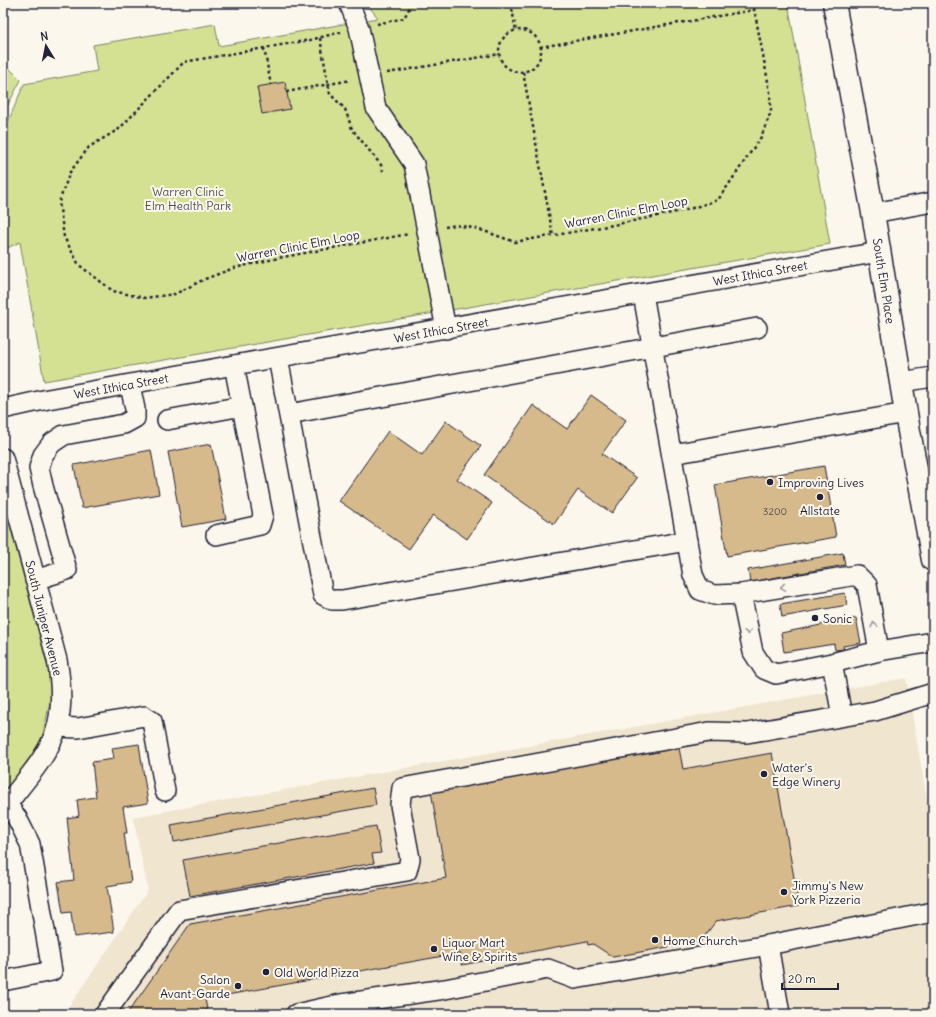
<svg xmlns="http://www.w3.org/2000/svg" width="936" height="1017" font-family="Delius,sans-serif">
<style>
.built{fill:#f0e5cf}
.green{fill:#d4e193;stroke:#7b8267}
.building{fill:#d7ba8b;stroke:#22223b}
.lines{fill:none;stroke-linecap:round;stroke-linejoin:round}
.minor-casing{stroke:#22223b;stroke-width:22}
.major-casing{stroke:#22223b;stroke-width:25}
.path{stroke:#22223b;stroke-width:2.5;stroke-dasharray:3 3;stroke-linecap:butt}
.minor{stroke:#fbf7ec;stroke-width:19}
.major{stroke:#fbf7ec;stroke-width:22}
.oneway{stroke:#99979c}
.poi-dot{fill:#22223b;stroke:#fbf7ec;stroke-width:1.5}
.labels{text-anchor:middle;dominant-baseline:central;stroke-width:4;stroke-linejoin:round;paint-order:stroke}
.number-label{font-size:10px;fill:#4f484f}
.park-label{font-size:12px;fill:#4e5251;stroke:#fbf7ec}
.street-label{font-size:12px;fill:#22223b;stroke:#fbf7ec}
.poi-label{font-size:12px;fill:#22223b;stroke:#fbf7ec;text-anchor:start}
</style>
<rect width="100%" height="100%" fill="#fbf7ec"/>
<filter id="ink" filterUnits="userSpaceOnUse"><feTurbulence type="fractalNoise" baseFrequency=".025" numOctaves="2"/><feDisplacementMap in="SourceGraphic" scale="8" xChannelSelector="R" yChannelSelector="G"/><feConvolveMatrix kernelMatrix="1 2 1 2 8 2 1 2 1" color-interpolation-filters="sRGB"/></filter>
<g filter="url(#ink)">
<polygon class="built" points="906,678 933,835 933,1014 64,1014 148,890 133,817"/>
<g class="green">
<polygon points="366,3 788,3 830,244 44,381 20,242 3,250 3,157 5,156 3,134 24,84 97,71 93,45 215,24 219,46 378,18"/>
<polygon points="3,62 21,80 3,114"/>
<polygon points="3,499 53,687 40,748 3,795"/>
</g>
<g class="building">
<polygon points="285,82 290,109 262,114 257,87"/>
<polygon points="591,395 626,420 602,454 637,478 612,513 578,490 554,524 484,475 533,405 567,429"/>
<polygon points="446,421 481,446 457,479 492,503 467,539 433,515 409,549 339,501 388,431 422,455"/>
<polygon points="211,444 226,519 182,527 168,452"/>
<polygon points="151,450 159,494 82,508 74,465"/>
<polygon points="824,466 836,537 727,556 715,485"/>
<polygon points="843,553 845,565 750,582 748,570"/>
<polygon points="845,593 847,605 782,617 780,604"/>
<polygon points="856,618 861,643 843,646 844,649 835,650 834,644 784,652 781,633"/>
<polygon points="139,744 148,803 123,807 127,833 124,833 131,882 107,886 114,932 74,937 71,912 63,913 58,882 74,880 67,818 79,816 77,800 96,797 92,762 114,759 112,748"/>
<polygon points="679,748 683,769 772,753 799,906 716,921 701,941 613,957 593,944 588,945 587,941 462,965 460,953 205,999 207,1009 203,1014 127,1014 190,924 446,878 431,791"/>
<polygon points="373,788 376,805 174,842 171,825"/>
<polygon points="376,826 381,853 372,854 374,863 190,896 183,860"/>
</g>
<g class="lines">
<defs>
<g id="minor">
<polyline points="349,3 359,28 376,108 414,164 446,329"/>
<polyline points="873,213 933,202"/>
<polyline points="643,294 693,575 700,590 714,595 741,594 857,575 867,585 879,651 832,663 776,674 764,669 753,652 741,594"/>
<polyline points="278,358 323,595 332,600 342,600 687,541"/>
<polyline points="901,382 933,377"/>
<polyline points="3,409 48,399 234,365 879,252"/>
<polyline points="289,414 757,328"/>
<polyline points="167,420 242,406"/>
<polyline points="672,454 906,413"/>
<path d="M3 458 57 660C70 732 49 751 7 804L3 812"/>
<polyline points="216,535 260,525 263,515 234,365"/>
<polyline points="35,580 67,570 43,486 39,468 43,455 52,443 64,435 124,424 135,418 135,409 130,385"/>
<polyline points="879,651 933,642"/>
<polyline points="832,663 842,716"/>
<polyline points="58,727 78,728 144,716 152,721 165,791"/>
<polyline points="768,945 780,1014"/>
<polyline points="3,981 52,971 30,844 17,818 7,804"/>
<polyline points="105,1014 179,910 407,871 410,859 400,805 402,788 709,732 747,733 875,711 933,693"/>
<polyline points="296,1014 341,1004 445,989 548,969 575,979 768,945 933,912"/>
</g>
<polyline id="major" points="834,3 873,213 909,431 933,560"/>
</defs>
<use href="#minor" class="minor-casing"/>
<use href="#major" class="major-casing"/>
<g class="path">
<polyline points="511,3 516,31"/>
<polyline points="377,24 404,18 412,3"/>
<circle cx="520" cy="51" r="21"/>
<polyline points="341,32 310,40 184,62 119,129 89,147 70,172 59,202 64,237 79,265 113,291 145,298 175,294 205,279 234,268 283,257 409,234"/>
<polyline points="320,38 330,94 345,109 352,129 381,165 383,171"/>
<polyline points="540,47 754,10"/>
<polyline points="264,48 271,85"/>
<polyline points="523,72 553,236"/>
<polyline points="387,73 500,54"/>
<polyline points="286,92 351,80"/>
<polyline points="445,227 456,225 478,229 515,242 613,225 686,210 718,200 761,137 771,112 770,92 753,3"/>
</g>
<use href="#minor" class="minor"/>
<use href="#major" class="major"/>
</g>
<defs><path id="oneway-chevron" d="M-2-3.5L2.5 0L-2 3.5" fill="none" stroke-width="1.6" stroke-linecap="round" stroke-linejoin="round"/></defs>
<g class="oneway">
<use href="#oneway-chevron" transform="translate(783 587) rotate(171)"/>
<use href="#oneway-chevron" transform="translate(874 625) rotate(-101)"/>
<use href="#oneway-chevron" transform="translate(748 632) rotate(79)"/>
</g>
</g>
<g class="poi-dot">
<circle cx="770" cy="482" r="4"/>
<circle cx="820" cy="497" r="4"/>
<circle cx="815" cy="618" r="4"/>
<circle cx="764" cy="774" r="4"/>
<circle cx="784" cy="892" r="4"/>
<circle cx="655" cy="940" r="4"/>
<circle cx="434" cy="949" r="4"/>
<circle cx="266" cy="972" r="4"/>
<circle cx="238" cy="986" r="4"/>
</g>
<g class="labels">
<g class="number-label">
<text x="775" y="511">3200</text>
</g>
<g class="park-label">
<text x="188" y="191">Warren Clinic<tspan x="188" dy="14">Elm Health Park</tspan></text>
</g>
<g class="street-label">
<text transform="translate(626 212) rotate(-11)">Warren Clinic Elm Loop</text>
<text transform="translate(298 246) rotate(-11)">Warren Clinic Elm Loop</text>
<text transform="translate(760 273) rotate(-10)">West Ithica Street</text>
<text transform="translate(884 281) rotate(81)">South Elm Place</text>
<text transform="translate(441 330) rotate(-10)">West Ithica Street</text>
<text transform="translate(121 386) rotate(-10)">West Ithica Street</text>
<text transform="translate(44 618) rotate(76)">South Juniper Avenue</text>
</g>
<g class="poi-label">
<text x="778" y="482">Improving Lives</text>
<text x="820" y="510" text-anchor="middle">Allstate</text>
<text x="823" y="618">Sonic</text>
<text x="772" y="767">Water's<tspan x="772" dy="14">Edge Winery</tspan></text>
<text x="792" y="885">Jimmy's New<tspan x="792" dy="14">York Pizzeria</tspan></text>
<text x="663" y="940">Home Church</text>
<text x="442" y="942">Liquor Mart<tspan x="442" dy="14">Wine &amp; Spirits</tspan></text>
<text x="274" y="972">Old World Pizza</text>
<text x="230" y="979" text-anchor="end">Salon<tspan x="230" dy="14">Avant-Garde</tspan></text>
</g>
</g>
<rect width="936" height="1017" fill="none" stroke="#fbf7ec" stroke-width="16"/>
<rect x="8" y="8" width="920" height="1001" fill="none" stroke="#22223b" stroke-width="1.5" filter="url(#ink)"/>
<g transform="translate(46 46) rotate(350)" stroke="#fbf7ec" stroke-width="3" paint-order="stroke">
<path d="M0-3L7 15L0 10L-7 15Z" fill="#22223b"/>
<text y="-6" font-size="11" font-weight="bold" text-anchor="middle" fill="#22223b">N</text>
</g>
<path d="M782 983v6h56v-6" fill="none" stroke="#22223b" stroke-width="2"/>
<text x="788" y="983" font-size="12" fill="#22223b" stroke="#fbf7ec" stroke-width="3" paint-order="stroke">20 m</text>
</svg>
